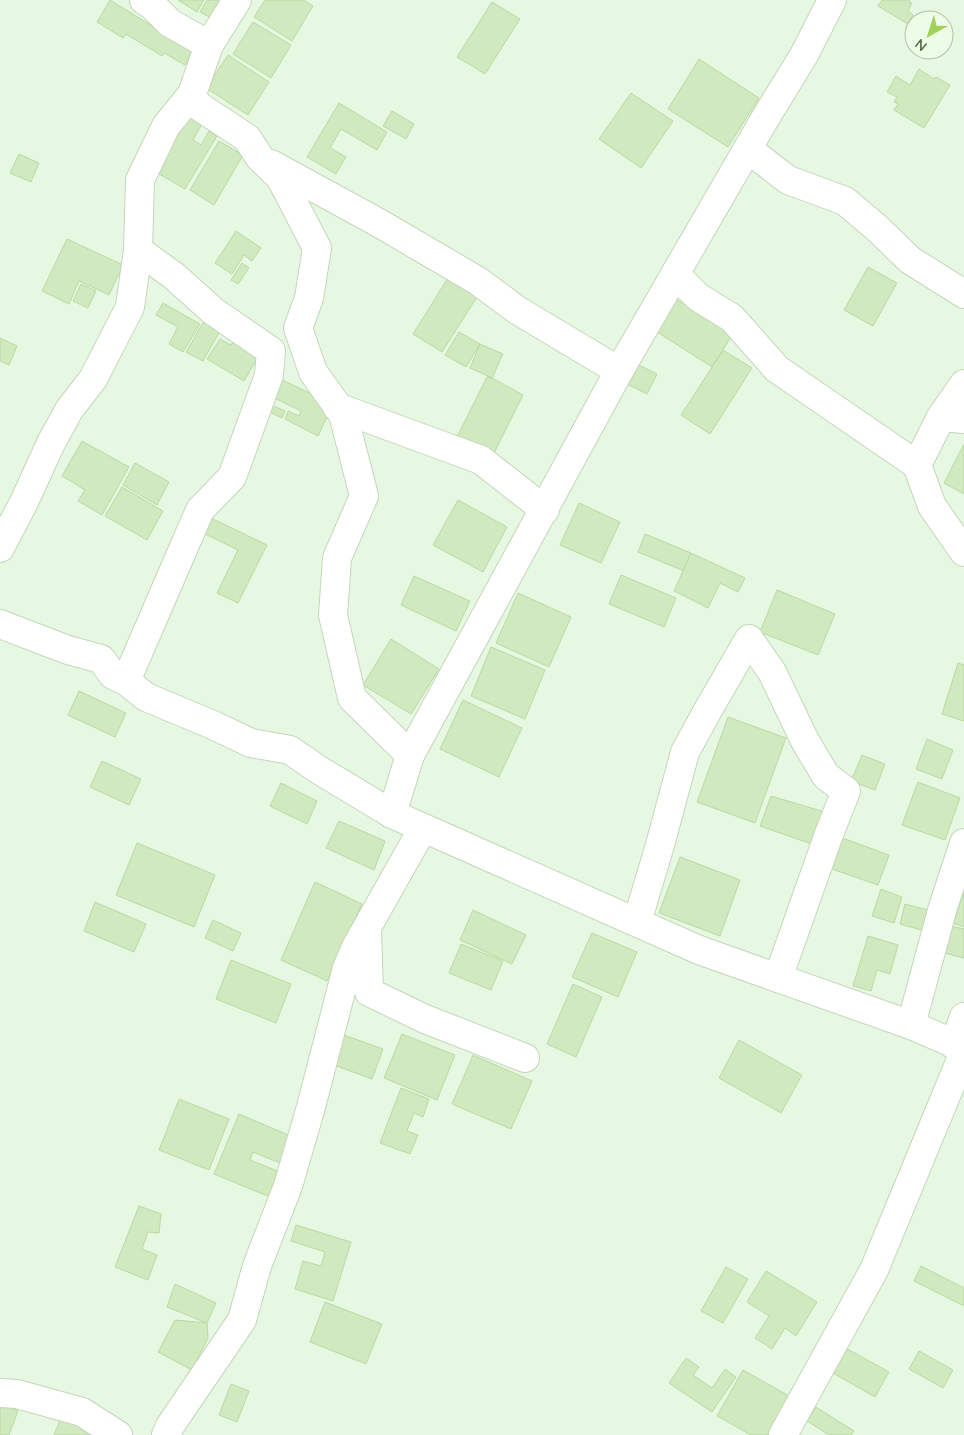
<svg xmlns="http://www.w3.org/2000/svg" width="964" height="1435" font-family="Quicksand,sans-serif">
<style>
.building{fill:#d0e9be;stroke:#bad9a1}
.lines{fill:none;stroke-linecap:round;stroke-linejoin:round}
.minor-casing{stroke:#c4d6ba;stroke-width:30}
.minor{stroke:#fff;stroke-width:28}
</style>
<rect width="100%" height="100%" fill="#e7f8e2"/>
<g class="building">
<polygon points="110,0 193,51 185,65 164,53 162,56 126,34 123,38 97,22"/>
<polygon points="178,0 204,0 197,12"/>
<polygon points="207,0 216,0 222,3 213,19 200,12"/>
<polygon points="265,0 304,0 313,6 292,41 254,17"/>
<polygon points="882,0 910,0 909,2 912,3 908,11 913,15 908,24 878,6"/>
<polygon points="492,2 520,19 485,74 457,57"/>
<polygon points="253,22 291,45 271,78 233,54"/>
<polygon points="228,55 269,82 248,115 206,88"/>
<polygon points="699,59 759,98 728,147 668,109"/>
<polygon points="919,69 934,79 936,77 950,85 924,128 894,110 898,104 894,102 897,97 887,92 896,76 910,85"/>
<polygon points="631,93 673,121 641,168 599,139"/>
<polygon points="339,103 387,132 377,150 341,129 330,148 346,157 336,174 307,157"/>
<polygon points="185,111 203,122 193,140 201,145 209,131 217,136 185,189 151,169"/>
<polygon points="392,111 414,124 406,139 383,126"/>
<polygon points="219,141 243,155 214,205 190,190"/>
<polygon points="19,154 39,163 31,182 10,173"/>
<polygon points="236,231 261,248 252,261 244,255 232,274 215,263"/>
<polygon points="67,239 123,265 109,295 79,281 69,304 42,291"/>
<polygon points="242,263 249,268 238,284 231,280"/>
<polygon points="868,267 897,283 873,326 844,310"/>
<polygon points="448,278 477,297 442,352 413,334"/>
<polygon points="81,284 96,291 88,308 73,301"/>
<polygon points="674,298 733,334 712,367 654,330"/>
<polygon points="163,303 200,324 183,352 169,344 178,327 156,315"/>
<polygon points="204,321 220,331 203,361 186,352"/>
<polygon points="459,332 480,344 466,367 445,355"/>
<polygon points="0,338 17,346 9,365 0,361"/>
<polygon points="220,339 231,345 235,339 260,354 244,381 207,359"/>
<polygon points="480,344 503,354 492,378 470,368"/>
<polygon points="723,350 752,368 710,434 681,415"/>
<polygon points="635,363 657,374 647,394 625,383"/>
<polygon points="487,377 492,378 523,395 491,459 455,441"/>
<polygon points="278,378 333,404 318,436 285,419 288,411 299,416 301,411 270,396"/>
<polygon points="271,405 285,411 282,418 268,411"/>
<polygon points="82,441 129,467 102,515 78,501 85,490 62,476"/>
<polygon points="964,444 964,494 944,483"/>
<polygon points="135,463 169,482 157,505 123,485"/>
<polygon points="122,487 163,511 147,540 105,516"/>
<polygon points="458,500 507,527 483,572 433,545"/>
<polygon points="579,503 620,522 601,563 560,545"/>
<polygon points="207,516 267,545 238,603 217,593 238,550 199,531"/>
<polygon points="645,534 691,553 684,571 638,552"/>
<polygon points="691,553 745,578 738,592 720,583 708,608 674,591"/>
<polygon points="621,575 676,598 664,627 609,604"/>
<polygon points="414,576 470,601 456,631 401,605"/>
<polygon points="777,590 835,614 818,655 760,632"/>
<polygon points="518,593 571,617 549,667 496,643"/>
<polygon points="391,639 439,669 411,714 363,685"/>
<polygon points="491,647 545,670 525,719 471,696"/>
<polygon points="958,663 964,665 964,721 942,714"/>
<polygon points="79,691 126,713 115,737 68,715"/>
<polygon points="463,700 522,728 499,777 440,749"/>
<polygon points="728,717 786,738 755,823 697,802"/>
<polygon points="927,739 953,750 942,779 916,769"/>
<polygon points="862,755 885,764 875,790 851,781"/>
<polygon points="102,761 141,779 129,805 90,787"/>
<polygon points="918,782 960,798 945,840 902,825"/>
<polygon points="281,783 317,801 307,824 270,806"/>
<polygon points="771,796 828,813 817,846 760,826"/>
<polygon points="339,821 385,841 374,870 326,848"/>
<polygon points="837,836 889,855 878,885 826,867"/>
<polygon points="137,843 215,875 194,927 116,895"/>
<polygon points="680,857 740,880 720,936 659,913"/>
<polygon points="315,882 362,904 327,981 281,960"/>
<polygon points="881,889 902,897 894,923 872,916"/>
<polygon points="964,892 964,927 953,923"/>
<polygon points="95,902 146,924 134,952 84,931"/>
<polygon points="905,904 935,912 928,932 900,924"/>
<polygon points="473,910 526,935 512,964 460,940"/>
<polygon points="213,920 241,933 233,951 205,938"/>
<polygon points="950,926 964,929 964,958 944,953"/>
<polygon points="592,933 637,952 618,997 572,977"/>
<polygon points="868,936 898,945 890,974 877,970 871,991 853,986"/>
<polygon points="461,944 503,961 491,990 449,973"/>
<polygon points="231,960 291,984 276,1023 216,999"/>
<polygon points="573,984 602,997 576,1057 547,1044"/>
<polygon points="402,1034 455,1055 437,1100 384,1078"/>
<polygon points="344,1035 383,1049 372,1079 334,1065"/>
<polygon points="739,1040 802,1075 781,1113 719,1078"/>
<polygon points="473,1055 532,1081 511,1129 452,1104"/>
<polygon points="401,1088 429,1099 423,1117 414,1113 407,1131 418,1135 410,1154 380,1143"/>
<polygon points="179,1099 229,1119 209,1170 159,1150"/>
<polygon points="239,1114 293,1137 282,1164 253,1152 250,1160 280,1172 270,1197 214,1174"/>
<polygon points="139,1206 161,1214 159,1233 148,1232 142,1249 157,1255 148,1280 115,1267"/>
<polygon points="296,1225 351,1242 333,1301 295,1289 303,1261 321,1266 325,1252 291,1241"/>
<polygon points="921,1266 964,1288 964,1306 914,1281"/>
<polygon points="726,1267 748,1279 723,1323 701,1311"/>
<polygon points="766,1271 817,1302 796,1336 785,1328 772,1349 755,1338 769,1316 747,1302"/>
<polygon points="175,1284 216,1303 207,1323 167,1307"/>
<polygon points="325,1302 382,1324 366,1364 310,1342"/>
<polygon points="175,1320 207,1323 208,1338 192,1370 158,1352"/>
<polygon points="844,1347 889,1372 875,1397 831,1372"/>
<polygon points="919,1351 953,1370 943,1388 909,1369"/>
<polygon points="686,1358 699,1367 693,1375 712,1388 725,1369 736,1377 712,1412 669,1383"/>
<polygon points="743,1370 789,1396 767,1435 751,1435 717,1416"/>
<polygon points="231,1384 249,1391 237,1422 219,1415"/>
<polygon points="0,1404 18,1411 9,1435 0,1435"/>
<polygon points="816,1407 854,1431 851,1435 829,1435 807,1421"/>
<polygon points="61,1418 97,1435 54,1435"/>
</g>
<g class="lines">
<defs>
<g id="minor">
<polyline points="144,0 153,6 170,23 209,45 192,94 197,105 247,138 260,158 280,177 317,248 309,298 298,328 313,372 343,414 364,496 337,558 333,615 352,698 410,755"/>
<polyline points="209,45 237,0"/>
<polyline points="748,149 788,180 845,201 877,228 910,260 964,294"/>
<polyline points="271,164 379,223 478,281 517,310 619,371"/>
<polyline points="675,274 698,297 732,318 777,369 917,465"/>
<polyline points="337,407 481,460 545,510"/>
<polyline points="941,417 964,384"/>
<polyline points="964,419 941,417 917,465 932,506 964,552"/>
<polyline points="0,548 24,502 51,443 69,410 93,379 130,307 138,250 140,180 166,126 192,94"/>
<polyline points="0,624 68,650 101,659 113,675 126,681 146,697 213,725 251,743 290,750 319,770 392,814 699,950 911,1025 964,1048"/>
<polyline points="126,681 200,510 232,477 269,375 271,351 213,311 174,276 138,250"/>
<polyline points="392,814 410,755 619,371 766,117 804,55 832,0"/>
<polyline points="637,922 660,845 685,752 708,710 749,639 772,672 805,741 826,776 846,791 829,834 778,978"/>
<polyline points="367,930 369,992 425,1019 525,1058"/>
<polyline points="911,1025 943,907 964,843"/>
<polyline points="954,1045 964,1017"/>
<polyline points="0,1393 17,1394 82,1412 118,1435"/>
<polyline points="166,1435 170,1426 242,1320 257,1266 288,1186 311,1107 347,968 356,947 423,828"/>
<polyline points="783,1435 874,1270 964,1052"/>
</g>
</defs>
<use href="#minor" class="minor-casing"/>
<use href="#minor" class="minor"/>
</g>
<g transform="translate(929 35) rotate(219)"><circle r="24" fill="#ecfce7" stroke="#b2c2a9"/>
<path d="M0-4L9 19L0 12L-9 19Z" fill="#a1d158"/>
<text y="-8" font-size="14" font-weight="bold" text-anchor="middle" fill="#5b6c4c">N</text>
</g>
</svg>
